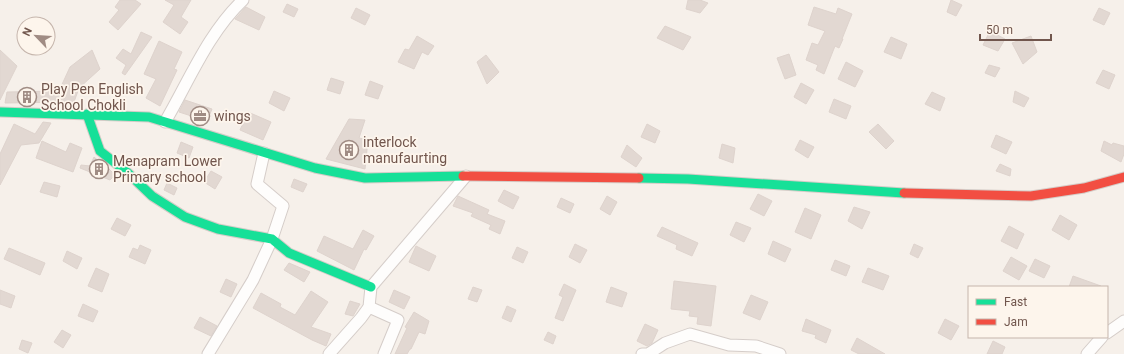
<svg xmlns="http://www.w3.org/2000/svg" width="1124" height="354" font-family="Roboto,sans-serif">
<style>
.building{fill:#e2d8d2;stroke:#ded3cd}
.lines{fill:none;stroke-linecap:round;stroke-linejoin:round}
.street-casing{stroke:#d5cdc9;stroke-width:13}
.fast-casing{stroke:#d4ccc7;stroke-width:11}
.jam-casing{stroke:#d4ccc7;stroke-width:11}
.street{stroke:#fefdfc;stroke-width:11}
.fast{stroke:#16e098;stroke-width:9}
.jam{stroke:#f24e42;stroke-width:9}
.labels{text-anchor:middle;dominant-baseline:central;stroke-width:3.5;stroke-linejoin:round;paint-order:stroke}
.poi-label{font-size:14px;fill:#71564d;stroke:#fdf5ec;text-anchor:start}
</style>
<rect width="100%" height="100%" fill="#f6f0ea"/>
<g class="building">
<polygon points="120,0 135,0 141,4 118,30 109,22 119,10 115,7"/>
<polygon points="165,0 191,0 181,17 188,22 180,34 163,22 174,5"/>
<polygon points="688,0 700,0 708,3 700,13 686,9"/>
<polygon points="951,0 962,5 956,16 947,12"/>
<polygon points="287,4 298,9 294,17 283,12"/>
<polygon points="246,7 265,17 259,30 235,19"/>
<polygon points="814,7 836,14 838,8 852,14 842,39 843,39 839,48 835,46 824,74 816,70 818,65 806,60 812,43 818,45 825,31 808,25"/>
<polygon points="356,8 370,15 365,25 351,18"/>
<polygon points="1099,8 1110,13 1104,25 1093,20"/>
<polygon points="665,26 691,37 683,50 657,38"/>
<polygon points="990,31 1005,39 998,51 983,45"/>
<polygon points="141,32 152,37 125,75 122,73 126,65 116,58 123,49 131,54"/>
<polygon points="417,36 434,46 428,55 422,52 414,69 398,62 405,49 409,50"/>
<polygon points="1031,36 1037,52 1023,64 1012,43"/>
<polygon points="891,37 907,44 901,59 884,52"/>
<polygon points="159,41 182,52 174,69 177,70 160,106 146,98 156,79 144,74"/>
<polygon points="0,50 17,66 0,100"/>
<polygon points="92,50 100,69 79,88 74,102 5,103 7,92 59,91 70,67"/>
<polygon points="789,54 796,75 785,79 777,58"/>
<polygon points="486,55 499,72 487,84 477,62"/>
<polygon points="846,62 863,71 855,87 838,79"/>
<polygon points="989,65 1000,68 995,77 985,73"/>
<polygon points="1103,70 1115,75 1109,89 1096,83"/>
<polygon points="331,78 344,82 340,94 327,90"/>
<polygon points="370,81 383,86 378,99 365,95"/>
<polygon points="801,83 814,90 806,104 794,97"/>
<polygon points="274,91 290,98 284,111 269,103"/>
<polygon points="1015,91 1029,98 1024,107 1013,102"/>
<polygon points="932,92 945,98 940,111 925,104"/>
<polygon points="834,99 851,106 846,119 829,112"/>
<polygon points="185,100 212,109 207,121 179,112"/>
<polygon points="248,112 271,122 263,140 240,130"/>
<polygon points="349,119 365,120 359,138 368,140 365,169 326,159"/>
<polygon points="43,122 51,123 39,143 21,145 0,185 0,154 14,124 35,134"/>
<polygon points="647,124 660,131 655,143 641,137"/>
<polygon points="878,124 894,141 886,149 869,132"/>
<polygon points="996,135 1012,142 1006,154 991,147"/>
<polygon points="800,140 814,147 808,158 795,150"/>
<polygon points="42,141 66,152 70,143 82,148 73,172 36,158"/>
<polygon points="1104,141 1112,145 1113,143 1124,146 1124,154 1121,162 1101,151"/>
<polygon points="181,142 193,147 189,158 177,153"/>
<polygon points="722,144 735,148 733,163 719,158"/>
<polygon points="627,145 642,158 636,167 621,157"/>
<polygon points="94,157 102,164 100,168 109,169 115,175 110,180 80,168 81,165 90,166"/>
<polygon points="1000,164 1011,169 1010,176 996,171"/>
<polygon points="211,171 222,177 215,189 204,182"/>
<polygon points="294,179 307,184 303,192 291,187"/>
<polygon points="44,182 60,186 57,197 40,192"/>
<polygon points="167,183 177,188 174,195 164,190"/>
<polygon points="504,190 519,197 513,209 498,201"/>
<polygon points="758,194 772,201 764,216 750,209"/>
<polygon points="458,196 489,210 487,214 505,221 500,234 489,229 491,225 471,216 473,213 453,206"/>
<polygon points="607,196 617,202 610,215 600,209"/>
<polygon points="561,198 574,204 570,213 557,207"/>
<polygon points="854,207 870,212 862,229 848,221"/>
<polygon points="805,208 821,215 811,239 795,232"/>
<polygon points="1060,215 1077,225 1069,240 1052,230"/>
<polygon points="117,218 131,225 125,236 111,229"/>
<polygon points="736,222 751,228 744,242 730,235"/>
<polygon points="1009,226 1024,234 1017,249 1001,241"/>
<polygon points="662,227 698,243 692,256 676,249 677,245 657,236"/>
<polygon points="363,230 374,236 366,250 364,249 354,270 317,251 324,236 353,249"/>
<polygon points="773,241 791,249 785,262 768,254"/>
<polygon points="575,244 587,250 580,263 569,257"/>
<polygon points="914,244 923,248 918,258 910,254"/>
<polygon points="140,245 151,250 145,264 129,257 133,248 138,250"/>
<polygon points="416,246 436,256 429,271 409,262"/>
<polygon points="517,247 528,252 523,263 512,258"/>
<polygon points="9,248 45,263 40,275 4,259"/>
<polygon points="67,251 82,258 77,269 63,261"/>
<polygon points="1011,257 1027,266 1019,280 1003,271"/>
<polygon points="1035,259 1050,266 1044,278 1029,271"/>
<polygon points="835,260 850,266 846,276 831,270"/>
<polygon points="289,263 310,272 304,282 284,270"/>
<polygon points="96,268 109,274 102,292 88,286"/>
<polygon points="868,268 889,276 883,290 862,282"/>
<polygon points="1073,276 1101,286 1101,287 1069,287"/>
<polygon points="226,279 237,284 231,297 220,292"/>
<polygon points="674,281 716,286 711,326 697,324 698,317 689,316 690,311 671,309"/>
<polygon points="564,284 576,290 563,321 555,318 563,297 559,295"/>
<polygon points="473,287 482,290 477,302 468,299"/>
<polygon points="611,287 627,293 622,307 606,302"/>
<polygon points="0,290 15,296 11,308 0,304"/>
<polygon points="394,290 410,297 404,309 389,302"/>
<polygon points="311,291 328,302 311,327 331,334 326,346 312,340 253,308 261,293 281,304 280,307 295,315"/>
<polygon points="751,295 768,302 760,320 743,313"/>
<polygon points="350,301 360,304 353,316 345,314"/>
<polygon points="83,304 98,311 93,322 78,316"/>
<polygon points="507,306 516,310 511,322 502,318"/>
<polygon points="414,312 429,321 425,334 419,332 411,349 410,349 407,354 395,354 407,328 405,327"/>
<polygon points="200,317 217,326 211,336 194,328"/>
<polygon points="806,319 831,330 826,343 815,338 816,335 802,331"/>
<polygon points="945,319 959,326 951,340 938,333"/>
<polygon points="645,324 658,330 652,343 647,346 637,341"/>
<polygon points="62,330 71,335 63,348 54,342"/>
<polygon points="548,332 556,336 553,344 544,340"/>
<polygon points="857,338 885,354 859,354 851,350"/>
<polygon points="22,340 32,343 28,353 19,349"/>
<polygon points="993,341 1005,347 1002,354 987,354"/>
</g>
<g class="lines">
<defs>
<g id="street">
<path d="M165 122C189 81 208 33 243 0"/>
<polyline points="369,307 398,320 384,354"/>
<polyline points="1107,333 1124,321"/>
<polyline points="208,354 253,280 272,239 283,206 257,184 264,153"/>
<polyline points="329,354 361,318 369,307 371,287 466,176"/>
<polyline points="642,354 648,354 665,343 690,334 729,345 756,346 780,354"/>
<polyline points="1087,354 1102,337"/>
</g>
<g id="fast">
<polyline points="0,112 149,117 315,168 365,178 463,176"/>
<polyline points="87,114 100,151 128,173 152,196 185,217 218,229 272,239 289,253 371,287"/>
<polyline points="639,178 688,179 904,193"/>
</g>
<g id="jam">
<polyline points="463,176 639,178"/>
<polyline points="904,193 1031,196 1084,188 1124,177"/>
</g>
</defs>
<use href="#street" class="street-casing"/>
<use href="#fast" class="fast-casing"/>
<use href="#jam" class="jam-casing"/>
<use href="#street" class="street"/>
<use href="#fast" class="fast"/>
<use href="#jam" class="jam"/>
</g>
<defs>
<symbol id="building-ring" viewBox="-11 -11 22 22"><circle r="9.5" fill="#fdf5ec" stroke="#a08c84" stroke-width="1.5"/><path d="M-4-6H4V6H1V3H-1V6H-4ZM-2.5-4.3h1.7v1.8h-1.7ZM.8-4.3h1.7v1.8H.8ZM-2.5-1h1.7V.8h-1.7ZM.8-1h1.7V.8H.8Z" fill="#a08c84"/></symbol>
<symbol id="office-ring" viewBox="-11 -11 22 22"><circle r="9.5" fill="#fdf5ec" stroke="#a08c84" stroke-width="1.5"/><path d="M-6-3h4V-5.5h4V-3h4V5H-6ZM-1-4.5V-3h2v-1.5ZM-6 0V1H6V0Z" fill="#a08c84"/></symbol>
</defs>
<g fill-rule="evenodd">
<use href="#building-ring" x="16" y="86" width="22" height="22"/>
<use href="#office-ring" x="189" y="105" width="22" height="22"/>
<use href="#building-ring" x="338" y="139" width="22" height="22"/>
<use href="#building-ring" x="88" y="158" width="22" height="22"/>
</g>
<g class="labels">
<g class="poi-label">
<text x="41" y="89">Play Pen English<tspan x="41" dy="16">School Chokli</tspan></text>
<text x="214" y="116">wings</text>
<text x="363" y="142">interlock<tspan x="363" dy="16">manufaurting</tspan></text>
<text x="113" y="161">Menapram Lower<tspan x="113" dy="16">Primary school</tspan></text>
</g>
</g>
<rect x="968" y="286" width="140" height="52" fill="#fdf5ec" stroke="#c5b5ac"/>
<rect x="976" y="299" width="20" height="6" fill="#16e098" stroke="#c5b5ac"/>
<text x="1004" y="306" font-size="12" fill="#71564d">Fast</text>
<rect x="976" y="319" width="20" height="6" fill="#f24e42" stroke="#c5b5ac"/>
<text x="1004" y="326" font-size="12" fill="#71564d">Jam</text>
<g transform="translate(36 36) rotate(295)"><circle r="19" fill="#fdf5ec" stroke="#c5b5ac"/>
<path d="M0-3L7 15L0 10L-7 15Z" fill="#a08c84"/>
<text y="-6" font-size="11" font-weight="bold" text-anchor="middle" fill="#71564d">N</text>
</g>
<path d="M980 34v6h71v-6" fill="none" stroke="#71564d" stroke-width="2"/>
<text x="986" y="34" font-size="12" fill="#71564d" stroke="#fdf5ec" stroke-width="3" paint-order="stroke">50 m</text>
</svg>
